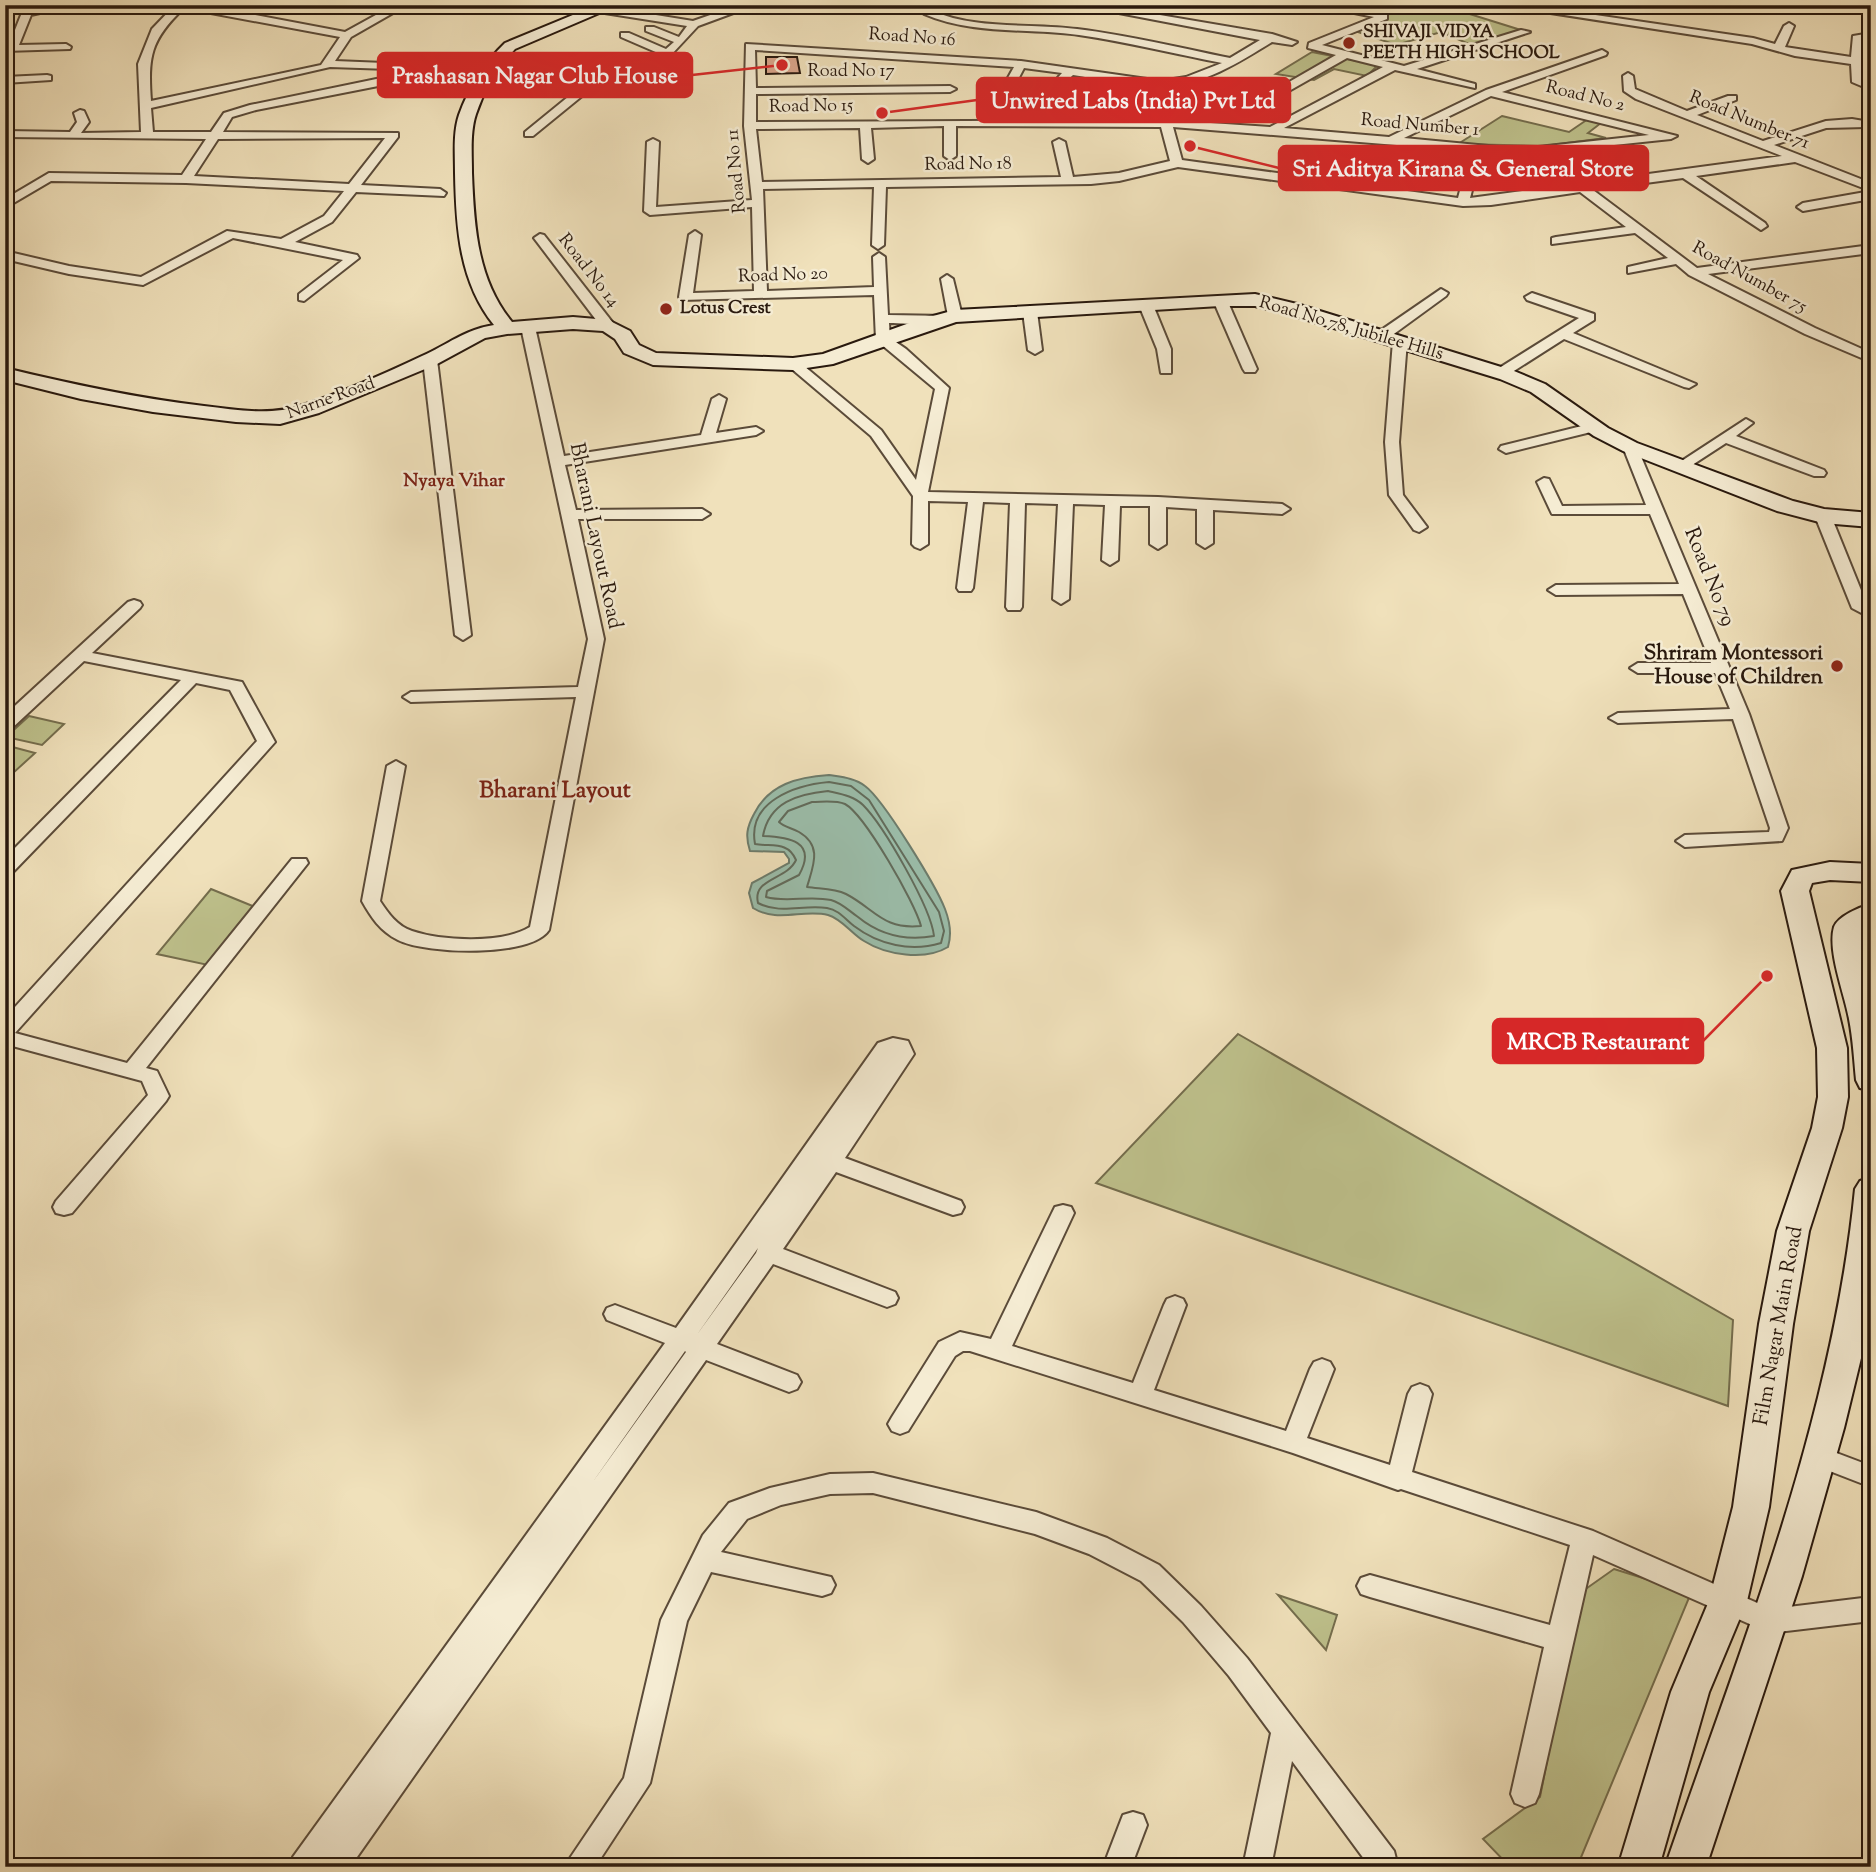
<svg xmlns="http://www.w3.org/2000/svg" width="1876" height="1872" font-family="'Sorts Mill Goudy',serif">
<style>
.green{fill:#bec18c;stroke:#746d4d;stroke-width:2}
.water{fill:#9bbeab;stroke:#6d7c6c;stroke-width:2}
.lines{fill:none;stroke-linecap:round;stroke-linejoin:round}
.shore{stroke:#626c5c;stroke-width:2}
.building{fill:#d9a58a;stroke:#29190e;stroke-width:2}
.street-casing{stroke:#5b4b39;stroke-width:4}
.secondary-casing{stroke:#29190e;stroke-width:4}
.street{fill:#f5ecd3;fill-rule:evenodd}
.secondary{fill:#f5ecd3;fill-rule:evenodd}
.poi-dot{fill:#8f2418;stroke:#f5ecd3;stroke-width:2.5}
.labels{text-anchor:middle;dominant-baseline:central;stroke-width:5;stroke-linejoin:round;paint-order:stroke}
.far-poi-label{font-size:18px;font-weight:bold;fill:#29190e;stroke:#f5ecd3;text-anchor:start}
.far-street-label{font-size:18px;fill:#29190e;stroke:#f5ecd3}
.far-neighbourhood-label{font-size:19px;font-weight:bold;fill:#7a1f14;stroke:#f5ecd3}
.street-label{font-size:21px;fill:#29190e;stroke:#f5ecd3}
.poi-label{font-size:21px;font-weight:bold;fill:#29190e;stroke:#f5ecd3;text-anchor:end}
.neighbourhood-label{font-size:23px;font-weight:bold;fill:#7a1f14;stroke:#f5ecd3}
.leader{fill:none;stroke:#d62828;stroke-width:2.5}
.callout-dot{fill:#d62828;stroke:#f5ecd3;stroke-width:2.5}
.callout{fill:#d62828;stroke:#d62828;stroke-width:2.5}
.callout-label{font-size:23px;text-anchor:middle;font-weight:bold;fill:#fff}
</style>
<rect width="100%" height="100%" fill="#f0e1bb"/>
<filter id="stains"><feTurbulence type="fractalNoise" baseFrequency=".00286" numOctaves="4"/><feColorMatrix values="0 0 0 0 .2 0 0 0 0 .09 0 0 0 0 .02 0 0 0 .5 -.17"/></filter>
<radialGradient id="worn" r=".72"><stop offset=".6" stop-color="#630" stop-opacity="0"/><stop offset="1" stop-color="#630" stop-opacity=".3"/></radialGradient>
<g class="green">
<polygon points="1413,5 1441,5 1524,31 1476,47 1441,32 1396,45 1346,28 1383,13"/>
<polygon points="1312,52 1378,65 1367,76 1334,69 1314,80 1276,74"/>
<polygon points="1081,71 1146,82 1182,105 1044,104"/>
<polygon points="1502,116 1569,132 1588,119 1601,123 1588,133 1606,138 1543,146 1458,144"/>
<polygon points="29,716 64,724 42,745 6,737"/>
<polygon points="5,745 35,753 12,774 5,772"/>
<polygon points="211,889 255,907 208,965 157,954"/>
<polygon points="1238,1034 1733,1320 1728,1406 1096,1183"/>
<polygon points="1614,1569 1691,1593 1577,1867 1510,1867 1483,1839 1540,1797 1580,1593"/>
<polygon points="1278,1595 1337,1615 1326,1650"/>
</g>
<path class="water" d="M829 775C841 777 855 778 865 786 884 800 936 886 945 909 950 922 952 934 948 947 925 961 886 955 864 941 852 934 842 919 828 915 803 909 777 923 753 908L749 893 752 883 789 863V859L784 852 750 851C745 836 747 827 754 814 769 784 798 777 829 775Z"/>
<g class="lines">
<g class="shore">
<path d="M829 782 851 786 869 800 939 912 944 931 941 943C911 952 879 945 854 926 845 919 839 910 827 908 803 904 781 915 758 903 752 878 787 880 796 860 788 841 772 847 755 844 747 801 796 785 829 782Z"/>
<path d="M828 791C841 794 854 796 863 805 884 826 931 908 934 936 906 941 880 935 858 917 849 911 842 903 831 900 809 895 787 903 766 897L767 891 799 875C818 841 788 837 763 836 769 802 798 794 828 791Z"/>
<path d="M812 802C823 802 835 800 845 804 865 815 915 903 921 926 883 930 875 909 846 894 834 888 820 889 807 887 813 866 823 846 799 832 792 828 784 827 779 822L788 811Z"/>
</g>
</g>
<polygon class="building" points="766,57 797,57 800,73 766,74"/>
<g class="lines">
<defs>
<g id="street">
<polygon points="25,5 35,5 34,9 76,5 31,15 19,45 66,44 71,47 70,49 5,51 5,45 9,45"/>
<path d="M175 5H202L345 32 394 5H407L351 37 335 61 434 65V69L424 77 256 110 232 117 223 132 398 133V137L361 185 440 189 446 193 444 196 356 192 332 222 295 242 357 255 359 258 304 301 299 300V294L343 260 233 238 143 285 69 274 5 259V251L69 266 141 277 227 231 281 239 324 216 344 191 186 183 51 181 5 208V199L49 173 182 175 206 139 5 137V131L70 132 77 122 74 113 80 110 84 111 89 122 81 133 141 132 138 64 152 29ZM184 8 340 37 321 65 151 101C148 57 150 40 184 8ZM330 67 420 70 250 105 224 113 211 132H153L151 108ZM385 138 349 184 194 176 218 139Z"/>
<polygon points="594,5 693,21 739,5 755,5 698,26 671,55 598,83 533,136 525,136 525,132 590,79 658,53 621,37 621,33 629,33 666,49 674,42 646,31 646,27 654,27 679,37 687,26 592,11 587,8"/>
<path d="M924 5H934L933 11C976 30 1031 23 1077 29 1128 35 1180 48 1230 58L1260 40 1077 5H1101L1272 34 1297 42 1292 45 1272 42C1238 63 1205 84 1164 87 1137 89 1100 79 1073 75L1050 96 1044 93 1062 73 1024 68 1002 110 996 113 990 110 1014 67 755 50 756 88 950 86 956 89 950 92 756 94V122L1166 120 1270 127 1383 67 1347 58 1238 120H1230V116L1336 55 1308 48 1309 43 1374 17 1315 5 1373 9 1387 15V19L1322 45 1404 66 1521 30 1530 32 1417 69 1475 84V88L1395 70 1284 128 1389 137 1486 90 1602 50 1607 53 1606 55 1502 92 1677 136 1671 139 1520 155 1173 127 1182 160 1458 198 1464 175 1470 171 1476 175 1470 198 1782 156 1636 99 1624 91 1623 76 1628 73 1633 76 1635 89 1687 111 1728 96H1736V100L1697 115 1763 141 1826 121 1852 119 1870 122 1871 125 1866 127 1826 128 1774 145 1871 183V191L1795 162 1696 176 1765 223 1767 226 1761 230 1683 178 1593 190 1697 268 1871 245V253L1708 274 1815 328 1871 353V362L1805 334 1689 275 1676 264 1628 273V267L1668 258 1635 233 1552 244V238L1556 237 1626 227 1580 192 1491 205 1463 206 1178 167 1119 181 1091 184 886 187 884 245 878 249 872 245 874 187 763 189 767 291 874 287 873 257 879 253 885 257 888 315 948 316 941 279 947 275 953 279 962 316C946 329 911 323 889 323L890 338 906 349 949 388 928 492 1158 497 1282 504 1290 509 1282 514 1213 510V543L1205 548 1197 543V509L1166 507V544L1158 549 1150 544V506H1120L1118 560 1110 565 1102 560 1105 505 1073 504 1069 599 1061 604 1053 599 1058 504 1025 503 1022 607 1020 610H1008L1006 607 1010 503 983 502 973 588 971 591H959L957 588 968 502 928 501V544L920 549 915 547 912 544 913 496 871 436 786 364 793 360 798 361 881 430 916 480 935 389 876 340 874 295 681 300 679 297 689 235 695 231 701 235 693 293 754 291 752 207 650 215 644 211 647 142 653 139 659 142 656 207 752 200 744 126 746 44 1021 61 1161 81 1186 77 1222 63C1175 54 1127 42 1079 35 1029 28 972 35 924 14ZM1491 96 1649 135 1520 149 1404 138ZM944 126V156L950 160 956 156V126L1161 127 1170 161 1119 173 1073 177 1065 142 1059 139 1053 142 1061 177 762 182 756 129 860 128 862 159 868 163 874 159 871 128Z"/>
<polygon points="1499,5 1527,5 1753,38 1775,44 1784,26 1789,23 1794,26 1785,47 1851,57 1853,36 1871,33 1871,39 1862,40 1862,59 1871,60 1871,66 1862,65 1862,78 1871,83 1871,90 1852,82 1851,64 1795,56 1752,44"/>
<polygon points="47,75 51,76 51,80 5,83 5,77"/>
<polygon points="1871,191 1871,199 1803,211 1797,207 1803,203"/>
<polygon points="540,234 544,235 613,323 613,329 603,329 534,238"/>
<polygon points="1441,289 1448,293 1446,296 1387,339 1377,339 1377,333"/>
<polygon points="1532,293 1594,314 1594,320 1573,333 1696,384 1689,388 1684,387 1564,339 1506,376 1496,376 1496,370 1579,318 1527,300 1525,297"/>
<polygon points="1220,296 1227,300 1257,369 1255,372 1245,372 1243,369 1213,300"/>
<polygon points="1146,301 1153,305 1171,349 1171,373 1161,373 1157,349 1139,305"/>
<polygon points="1030,308 1037,312 1042,350 1035,354 1028,350 1023,312"/>
<path d="M528 323 535 327 564 456 701 435 712 399 719 395 726 399 716 433 756 427 763 431 756 435 565 465 576 510 702 509 710 514 702 519H578L604 639 549 930C531 958 425 954 398 940 380 931 371 917 362 901L387 766 396 761 405 766 380 901C388 913 397 926 412 931 441 941 503 944 530 927L576 697 411 702 403 697 411 692 578 687 588 639 521 327Z"/>
<polygon points="1400,337 1407,341 1399,442 1403,495 1427,527 1419,532 1414,530 1389,495 1385,442 1393,341"/>
<polygon points="430,356 437,360 471,635 463,640 455,635 423,360"/>
<polygon points="1746,419 1753,423 1736,436 1824,470 1826,473 1824,476 1814,476 1726,443 1686,469 1676,469 1674,466"/>
<polygon points="1594,423 1601,427 1599,430 1506,453 1499,449 1501,446"/>
<polygon points="1630,443 1637,447 1749,714 1788,828 1782,841 1685,847 1676,841 1685,835 1769,832 1770,828 1733,719 1618,723 1609,718 1618,713 1730,709 1715,673 1638,673 1630,668 1638,663 1711,663 1683,594 1556,595 1548,590 1556,585 1679,584 1650,514 1552,514 1537,482 1544,478 1549,479 1562,506 1646,505 1623,447"/>
<polygon points="1823,511 1831,516 1867,605 1871,607 1871,618 1852,608 1815,516"/>
<polygon points="134,600 140,602 142,605 140,608 92,653 242,682 275,742 15,1033 127,1063 292,859 306,859 308,863 146,1068 157,1071 169,1096 166,1101 72,1213 64,1215 56,1213 53,1207 56,1201 148,1095 142,1081 5,1044 5,1018 257,741 230,690 196,683 12,873 5,875 5,858 181,680 84,661 11,729 5,730 5,715 128,602"/>
<path d="M893 1038 908 1041 914 1054 845 1158 961 1201 964 1207 961 1213 953 1215 836 1172 783 1249 895 1292 898 1298 895 1304 887 1307 879 1304 773 1264 717 1344 797 1375 801 1382 797 1389 789 1392 706 1360 350 1867H289L293 1857 665 1343 607 1320 604 1314 607 1308 615 1305 676 1328 878 1043ZM758 1248 756 1253 696 1336ZM685 1351 686 1352 592 1483Z"/>
<polygon points="1063,1205 1071,1207 1074,1213 1012,1346 1133,1383 1164,1305 1167,1299 1175,1296 1183,1299 1186,1305 1154,1390 1286,1431 1310,1369 1314,1362 1322,1359 1330,1362 1334,1369 1307,1438 1390,1465 1408,1394 1412,1387 1420,1384 1428,1387 1432,1394 1412,1472 1593,1531 1771,1609 1871,1597 1871,1621 1770,1633 1593,1555 1539,1794 1535,1803 1525,1807 1515,1803 1511,1794 1544,1647 1370,1597 1361,1594 1357,1586 1361,1578 1370,1575 1550,1625 1570,1545 1401,1489 1398,1490 1293,1453 970,1351 963,1351 955,1356 908,1431 900,1434 892,1431 888,1424 892,1417 939,1342 960,1332 991,1339 1052,1213 1055,1207"/>
<polygon points="1818,1446 1871,1466 1871,1487 1809,1463 1806,1456 1809,1449"/>
<polygon points="873,1473 1036,1512 1107,1538 1159,1565 1201,1606 1247,1658 1394,1851 1398,1867 1370,1867 1292,1761 1271,1867 1243,1867 1271,1733 1229,1676 1183,1622 1141,1581 1089,1554 1035,1534 873,1493 830,1494 781,1505 747,1519 721,1552 831,1577 835,1585 831,1593 822,1596 711,1572 687,1621 650,1783 595,1867 564,1867 624,1778 661,1620 703,1535 729,1503 770,1488 830,1474"/>
<polygon points="1133,1812 1143,1815 1147,1825 1131,1867 1103,1867 1123,1815"/>
</g>
<g id="secondary">
<path d="M597 5H618L515 49C498 67 484 90 476 114 470 132 472 154 472 173 474 225 477 280 512 322L573 317 608 320 630 331 639 345 656 353 793 358 823 354 915 321 955 310 1255 294 1297 304 1514 371 1545 384 1608 428 1637 443 1793 501 1824 509 1871 513V527L1823 523 1777 511 1623 451 1594 436 1531 392 1500 379 1285 313 1255 306H1220L956 322 833 364 793 370 653 365 624 353 615 339 603 331 573 329 507 334 485 338 437 364 319 413 280 424 236 422 153 412 81 399 5 380V368C71 384 136 398 204 406 237 410 271 416 303 405 343 392 384 374 422 356 447 345 466 329 494 325 459 282 456 226 455 173 455 154 453 133 459 115 468 89 485 62 505 43Z"/>
<polygon points="1830,862 1871,864 1871,882 1830,880 1812,883 1809,891 1847,1048 1848,1097 1842,1128 1809,1231 1793,1324 1769,1507 1747,1601 1709,1692 1659,1867 1618,1867 1671,1692 1709,1601 1733,1507 1759,1324 1777,1231 1812,1128 1818,1097 1817,1048 1781,891 1792,870"/>
<path d="M1871 904V926L1862 932 1864 965 1871 990V1091L1860 1088 1856 1080C1854 1060 1853 1039 1849 1019 1845 995 1827 951 1834 927 1838 916 1860 907 1871 904Z"/>
<path d="M1871 1177V1312L1862 1354 1844 1428 1802 1576 1706 1867H1665C1741 1646 1832 1423 1855 1189L1860 1181Z"/>
</g>
</defs>
<use href="#street" class="street-casing"/>
<use href="#secondary" class="secondary-casing"/>
<use href="#street" class="street"/>
<use href="#secondary" class="secondary"/>
</g>
<g class="poi-dot">
<circle cx="1349" cy="43" r="7"/>
<circle cx="666" cy="309" r="7"/>
<circle cx="1837" cy="666" r="7"/>
</g>
<g class="labels">
<g class="far-poi-label">
<text x="1363" y="33">SHIVAJI VIDYA<tspan x="1363" dy="21">PEETH HIGH SCHOOL</tspan></text>
<text x="680" y="309">Lotus Crest</text>
</g>
<g class="far-street-label">
<text transform="translate(912 38) rotate(4)">Road No 16</text>
<text x="851" y="72">Road No 17</text>
<text transform="translate(1585 97) rotate(14)">Road No 2</text>
<text transform="translate(811 107) rotate(-1)">Road No 15</text>
<text transform="translate(1749 121) rotate(22)">Road Number 71</text>
<text transform="translate(1420 126) rotate(5)">Road Number 1</text>
<text transform="translate(968 165) rotate(-1)">Road No 18</text>
<text transform="translate(737 171) rotate(-95)">Road No 11</text>
<text transform="translate(588 271) rotate(52)">Road No 14</text>
<text transform="translate(783 276) rotate(-2)">Road No 20</text>
<text transform="translate(1749 278) rotate(29)">Road Number 75</text>
<text transform="translate(1351 329) rotate(16)">Road No 78, Jubilee Hills</text>
<text transform="translate(331 399) rotate(-20)">Narne Road</text>
</g>
<g class="far-neighbourhood-label">
<text x="454" y="481">Nyaya Vihar</text>
</g>
<g class="street-label">
<text transform="translate(595 536) rotate(78)">Bharani Layout Road</text>
<text transform="translate(1709 577) rotate(68)">Road No 79</text>
<text transform="translate(1779 1326) rotate(-80)">Film Nagar Main Road</text>
</g>
<g class="poi-label">
<text x="1823" y="654">Shriram Montessori<tspan x="1823" dy="24">House of Children</tspan></text>
</g>
<g class="neighbourhood-label">
<text x="555" y="791">Bharani Layout</text>
</g>
</g>
<path class="leader" d="M782 65L692 75M882 113L977 100M1190 146L1279 168M1767 976L1703 1041"/>
<g class="callout-dot">
<circle cx="782" cy="65" r="7"/>
<circle cx="882" cy="113" r="7"/>
<circle cx="1190" cy="146" r="7"/>
<circle cx="1767" cy="976" r="7"/>
</g>
<g class="callout">
<rect x="378" y="53" width="314" height="44" rx="7"/>
<rect x="977" y="78" width="313" height="44" rx="7"/>
<rect x="1279" y="146" width="369" height="44" rx="7"/>
<rect x="1493" y="1019" width="210" height="44" rx="7"/>
</g>
<g class="callout-label">
<text x="535" y="83">Prashasan Nagar Club House</text>
<text x="1133" y="108">Unwired Labs (India) Pvt Ltd</text>
<text x="1463" y="176">Sri Aditya Kirana &amp; General Store</text>
<text x="1598" y="1049">MRCB Restaurant</text>
</g>
<rect width="1876" height="1872" fill="none" stroke="#f0e1bb" stroke-width="28"/>
<rect x="7" y="7" width="1862" height="1858" fill="none" stroke="#29190e" stroke-width="3.5"/>
<rect x="14" y="14" width="1848" height="1844" fill="none" stroke="#29190e" stroke-width="2"/>
<rect width="100%" height="100%" filter="url(#stains)"/>
<rect width="100%" height="100%" fill="url(#worn)"/>
</svg>
